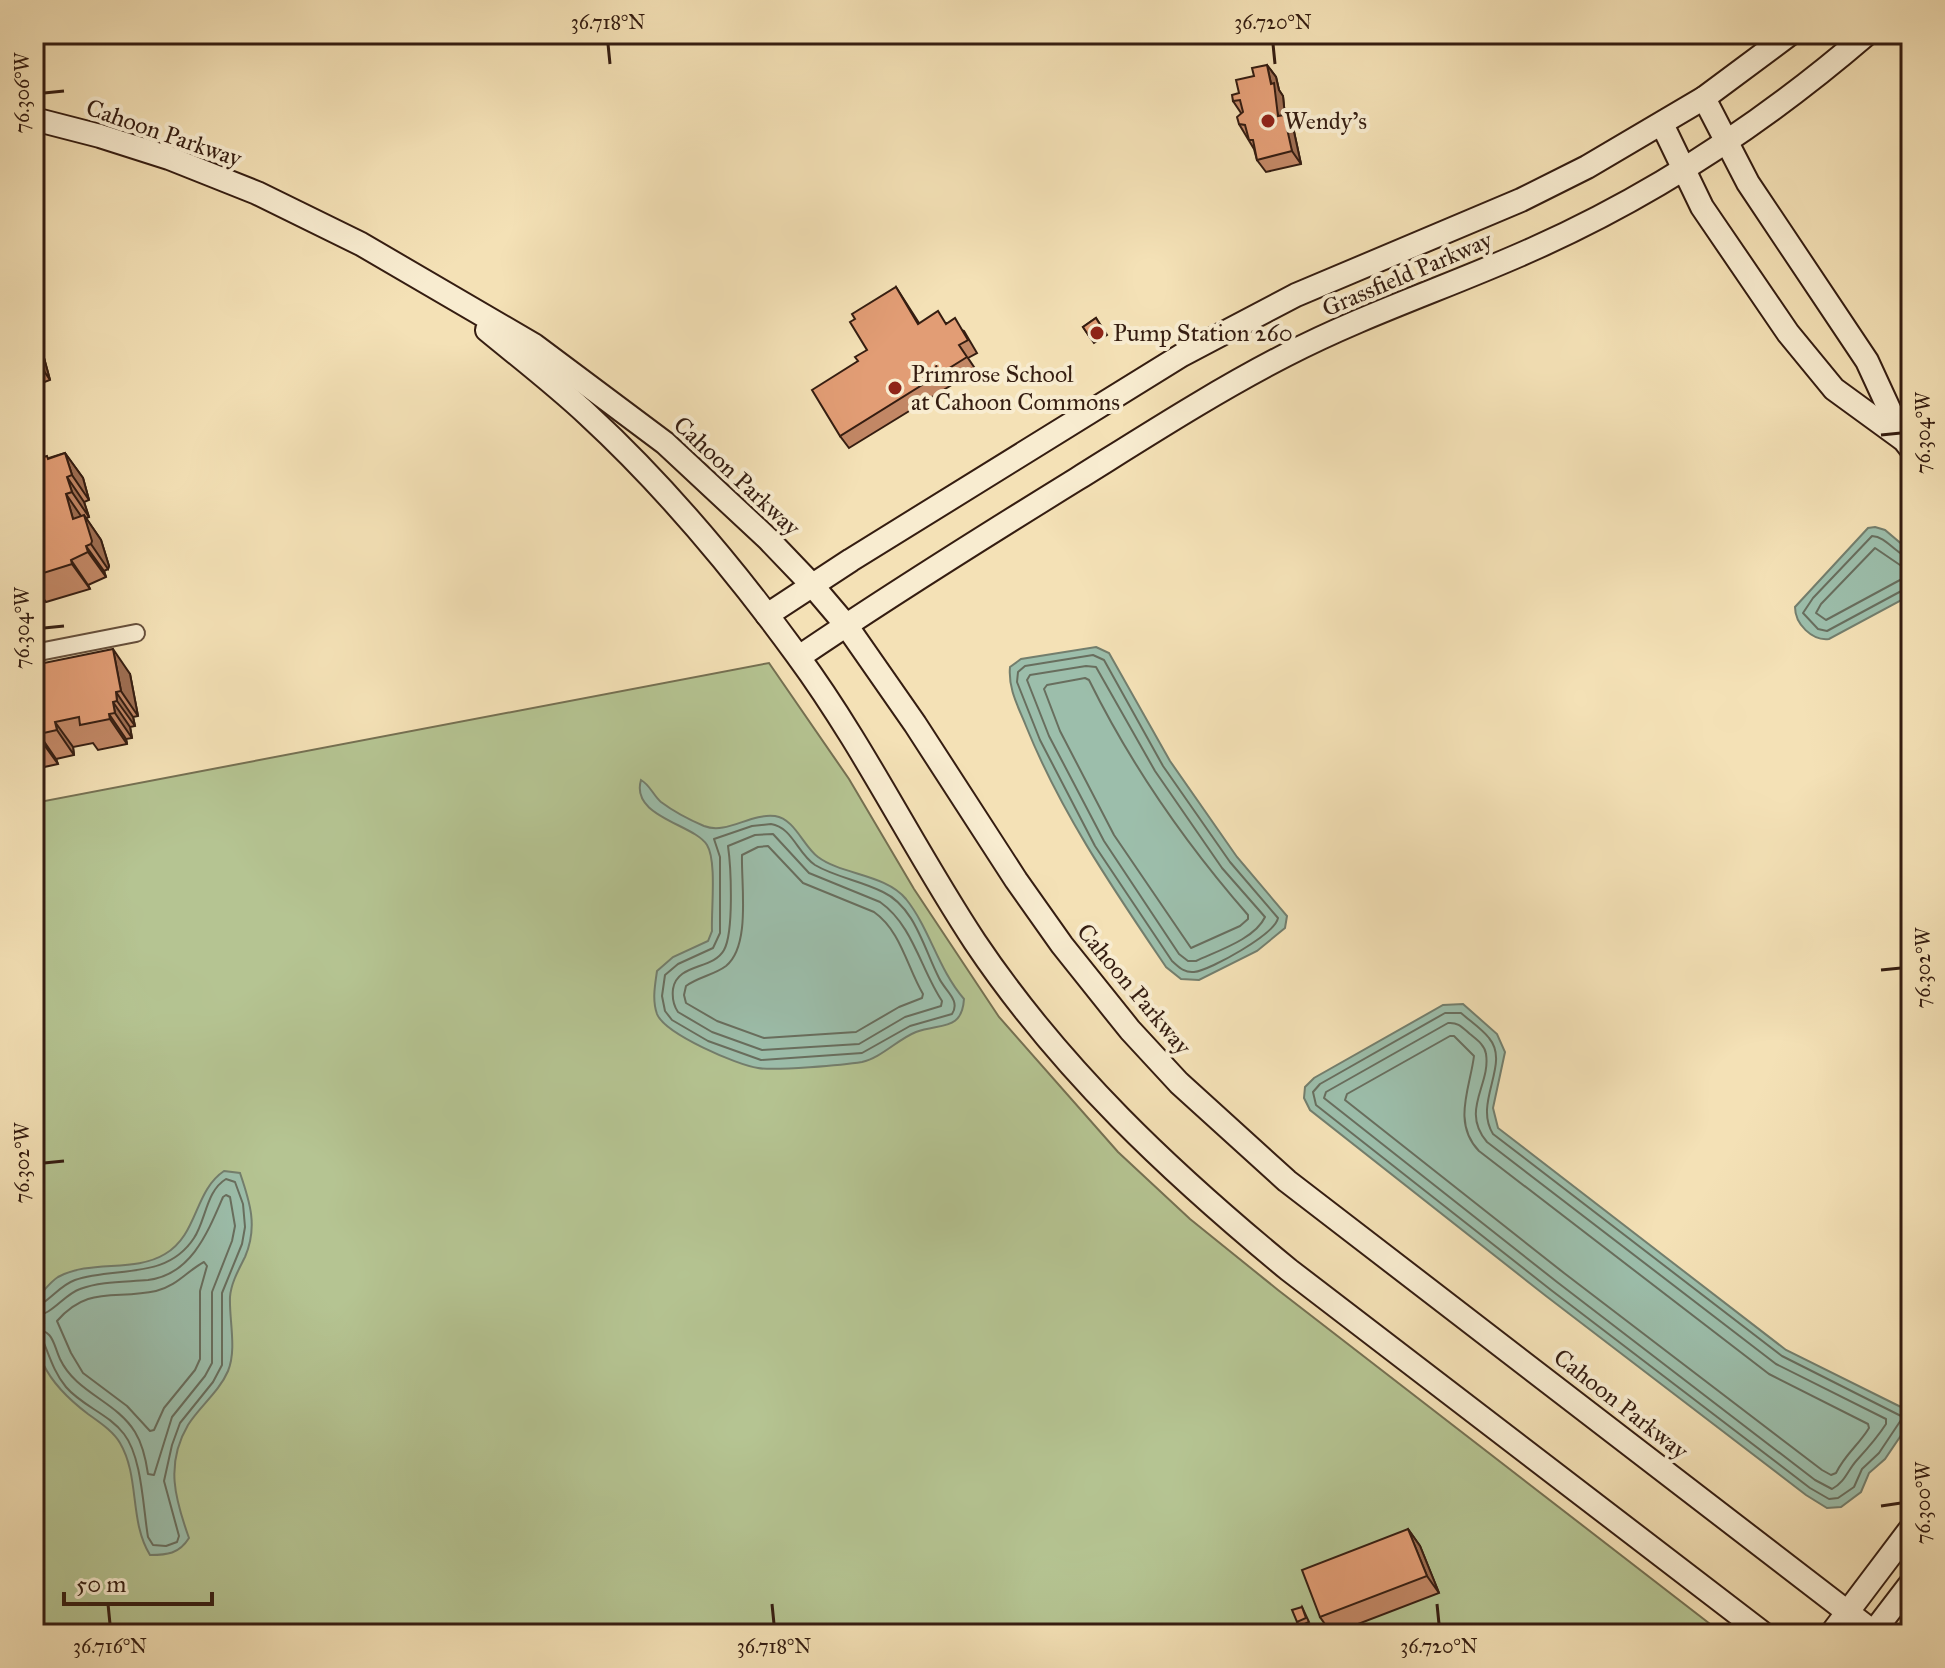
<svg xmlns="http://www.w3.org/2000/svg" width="1945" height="1668" font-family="'IM FELL Great Primer',serif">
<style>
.green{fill:#b5c492;stroke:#757052;stroke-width:2}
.water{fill:#9cbeab;stroke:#737e6d;stroke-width:2}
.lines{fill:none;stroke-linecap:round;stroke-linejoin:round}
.shore{stroke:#686e5e;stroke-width:2}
.street-casing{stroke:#654e3a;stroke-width:20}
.secondary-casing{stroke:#351d11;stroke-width:26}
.street{stroke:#f8ecd0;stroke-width:16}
.secondary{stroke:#f8ecd0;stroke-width:22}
.wall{fill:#c28765;stroke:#351d11;stroke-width:2}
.shaded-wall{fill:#9e6e52;stroke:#351d11;stroke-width:2}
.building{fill:#e29d75;stroke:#351d11;stroke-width:2}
.ticks{fill:none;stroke:#351d11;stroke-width:3}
.poi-dot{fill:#8f2418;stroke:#f8ecd0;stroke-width:3}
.labels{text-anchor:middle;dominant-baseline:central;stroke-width:8;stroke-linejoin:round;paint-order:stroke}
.poi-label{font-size:24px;fill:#351d11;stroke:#f8ecd0;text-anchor:start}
.street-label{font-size:24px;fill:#351d11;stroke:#f8ecd0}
.neatline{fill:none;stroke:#351d11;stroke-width:3}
.ticks-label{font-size:20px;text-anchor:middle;fill:#351d11}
</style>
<rect width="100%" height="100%" fill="#f4e1b6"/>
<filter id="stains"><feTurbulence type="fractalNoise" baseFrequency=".0025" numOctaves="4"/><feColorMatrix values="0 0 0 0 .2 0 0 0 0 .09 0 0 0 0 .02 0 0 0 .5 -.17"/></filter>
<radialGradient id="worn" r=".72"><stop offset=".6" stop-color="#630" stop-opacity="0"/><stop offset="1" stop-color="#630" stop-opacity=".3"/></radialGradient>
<polygon class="green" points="769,663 849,779 914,889 999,1017 1118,1152 1190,1219 1278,1290 1723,1634 34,1634 34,803"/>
<g class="water">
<path d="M1875 527 1885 530 1911 552V595L1829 639C1812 641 1795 624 1795 607L1868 528Z"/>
<path d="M1096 647 1109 653 1170 761 1237 857 1287 916 1285 928 1257 951 1199 980 1181 979 1166 967C1114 890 1061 813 1026 726 1018 706 1008 689 1010 667L1021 659Z"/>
<path d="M641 780C650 785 653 795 661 802 673 811 690 820 704 826 727 835 750 813 775 816 795 819 803 846 818 857 842 875 885 874 906 899 930 929 938 969 964 999 962 1031 941 1023 916 1032 898 1039 881 1058 862 1062 844 1065 775 1071 758 1068 737 1065 665 1034 657 1014 652 1000 655 985 657 971L673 957 708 941 712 931C711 911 717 861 707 845 694 824 630 817 641 780Z"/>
<polygon points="1463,1004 1497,1034 1505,1052 1493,1108 1498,1128 1786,1350 1909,1411 1910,1422 1885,1459 1869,1473 1861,1492 1841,1507 1827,1508 1806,1495 1546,1296 1310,1110 1304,1098 1305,1087 1314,1078 1443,1005"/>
<path d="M224 1171 240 1173C250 1202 258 1227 245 1257 239 1269 231 1283 230 1297 229 1320 237 1349 228 1371 219 1392 200 1406 188 1425 165 1464 175 1499 189 1538 179 1554 167 1555 150 1555 129 1521 140 1477 120 1443 113 1431 99 1422 88 1414 46 1382 29 1353 36 1299 43 1292 50 1282 58 1277 91 1259 134 1273 165 1254 198 1235 194 1191 224 1171Z"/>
</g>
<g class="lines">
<g class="shore">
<path d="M1911 557C1895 555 1888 537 1872 536L1813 598 1803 613 1818 629 1827 631 1905 589H1911"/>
<polyline points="1911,567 1900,565 1875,548 1821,604 1816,613 1826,620 1900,580 1911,579"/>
<path d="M1093 655 1104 660 1163 766 1230 862 1278 918C1275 934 1211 970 1194 972 1184 973 1179 967 1172 961L1095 846 1040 740 1017 682 1018 672 1025 666Z"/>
<path d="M1086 666 1096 667 1155 771 1222 868 1265 917C1255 939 1217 951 1196 961H1188L1179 954 1104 841 1049 736 1027 680 1030 675Z"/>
<path d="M1085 678 1089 680C1131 765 1186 844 1248 915V919L1240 926 1191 948 1114 835 1060 731 1044 689 1047 685Z"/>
<path d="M771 824C792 827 798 854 815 865 835 877 862 881 883 892 915 907 924 949 939 978 945 991 961 1000 952 1014L910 1026 862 1053 761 1060 708 1041 672 1020 665 1011 662 996 665 975 678 964 713 948 720 933V857L714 839 752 826Z"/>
<path d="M773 834 809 873 880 902C913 925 921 970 942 1001L941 1006 905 1017 859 1044 762 1050 712 1032 678 1012C673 1005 672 998 673 989 677 963 713 970 724 950 734 932 731 867 728 846L755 835Z"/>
<path d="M768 846 803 883 874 912C901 931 907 967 923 994L922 998 899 1007 856 1032 764 1038 717 1021 686 1003 684 995 686 986C698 977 714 975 726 966 751 946 741 884 742 855L758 847Z"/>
<path d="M1461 1013C1470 1021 1482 1029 1489 1038 1511 1064 1473 1102 1493 1134L1782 1356 1901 1416V1420L1879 1453 1862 1469 1854 1487 1838 1498 1829 1499 1810 1488 1551 1290 1316 1105 1313 1092 1320 1084 1445 1013Z"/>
<path d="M1448 1023C1458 1022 1462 1027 1470 1034 1476 1039 1485 1045 1486 1054 1491 1085 1460 1110 1487 1142L1776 1364 1886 1419V1424C1877 1438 1868 1448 1857 1460 1847 1471 1846 1481 1832 1489L1815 1480 1557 1282 1324 1098 1326 1092Z"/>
<path d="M1450 1036H1454L1474 1056C1470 1088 1452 1123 1479 1151L1769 1374 1868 1424 1869 1428C1858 1446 1846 1453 1836 1473L1831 1475 1822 1470 1564 1273 1345 1100 1347 1094Z"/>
<path d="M204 1262 207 1266 200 1291V1359L195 1370 164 1408 154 1430 150 1431 127 1406 83 1373 71 1353 57 1321C88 1285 115 1300 156 1291 177 1286 187 1271 204 1262Z"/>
<path d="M34 1306C47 1305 58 1286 75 1280 115 1266 166 1281 194 1238 206 1220 206 1191 226 1179L235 1182 243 1204 245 1227 242 1244 222 1293V1365L213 1382 180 1423 172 1445 164 1481 179 1536 177 1542 166 1546 153 1545 148 1537C143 1508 142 1457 124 1434 109 1414 82 1406 66 1387 55 1374 50 1358 44 1343L34 1339"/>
<path d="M34 1316C53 1315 63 1295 80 1289 101 1281 126 1282 148 1280 191 1275 208 1232 223 1197L226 1195 230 1197 235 1226 232 1241 212 1292V1363L205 1376 172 1417 154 1475 148 1474C146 1460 143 1445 135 1432 116 1401 76 1393 60 1359 53 1344 54 1330 34 1329"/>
</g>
<defs>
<polyline id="street" points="34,653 136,633"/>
<g id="secondary">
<polyline points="1704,98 1748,183 1867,361 1903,439"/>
<polyline points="34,119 100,136 169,158 257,193 361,244 534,345 665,443 768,539 812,585 846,625 915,724 1016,880 1062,945 1130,1030 1179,1083 1287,1181 1876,1634"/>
<polyline points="1662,124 1702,207 1788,333 1834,389 1904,440 1911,449"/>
<path d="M487 330C521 358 556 385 588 415 666 487 735 570 797 655 864 746 913 848 975 942 1061 1070 1171 1173 1289 1270L1764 1634"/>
<polyline points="767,615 851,560 1182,355 1296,295 1521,200 1587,167 1704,98 1790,34"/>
<path d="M799 657C890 595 983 537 1077 479 1146 436 1214 392 1286 355 1365 314 1451 286 1533 249 1654 195 1766 121 1867 34"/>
<polyline points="1831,1634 1911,1528"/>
<polyline points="1872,1634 1911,1583"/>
</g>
</defs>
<use href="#street" class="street-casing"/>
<use href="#secondary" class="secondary-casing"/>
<use href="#street" class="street"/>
<use href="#secondary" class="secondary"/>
</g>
<g class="wall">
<polygon points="1267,65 1276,77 1279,90 1283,96 1285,116 1293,127 1301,164 1266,172 1257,160 1254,149 1239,124 1241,113 1233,101 1239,93"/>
<polygon points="896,287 919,323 947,323 964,331 977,353 968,358 976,370 849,448 840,436 858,361 867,350"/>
<polygon points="1096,318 1107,335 1094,343 1083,327"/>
<polygon points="34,342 44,358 50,380 34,386"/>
<polygon points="65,453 83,478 89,500 84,502 89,517 86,518 101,540 109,566 108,569 104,571 106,577 88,585 90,589 46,602 34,586 34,456 37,459 49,458"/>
<polygon points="34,665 130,674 138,716 133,717 135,726 130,727 132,738 126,739 127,744 98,750 93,743 73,747 74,755 56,759 58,764 35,769 34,767"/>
<polygon points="1408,1529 1420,1546 1439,1593 1332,1634 1320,1617"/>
<polygon points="1302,1607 1309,1622 1300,1626 1297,1622"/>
</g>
<g class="shaded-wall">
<polygon points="1267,65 1276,77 1279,90 1283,96 1285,116 1293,127 1301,164 1292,151 1278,116"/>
<polygon points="34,342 44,358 50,380 34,356"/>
<polygon points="65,453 83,478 89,500 72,475"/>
<polygon points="67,477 84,502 89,517 72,492"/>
<polygon points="66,494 83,519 73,519"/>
<polygon points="84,515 101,540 109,566 108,569 91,544"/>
<polygon points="86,546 104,571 106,577 88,552"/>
<polygon points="71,560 88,585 90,589 72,564"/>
<polygon points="113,649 130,674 138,716 121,691"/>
<polygon points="116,692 133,717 135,726 117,701"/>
<polygon points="113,702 130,727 132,738 115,713"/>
<polygon points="109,714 126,739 127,744 110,719"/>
<polygon points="55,722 73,747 74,755 57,730"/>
<polygon points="39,734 56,759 58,764 40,739"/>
<polygon points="1408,1529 1420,1546 1439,1593 1427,1576"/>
</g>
<g class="building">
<polygon points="1267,65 1271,84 1274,83 1278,116 1284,115 1292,151 1257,160 1253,140 1249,140 1245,125 1239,124 1237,117 1243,112 1240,100 1233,101 1232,95 1239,93 1236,80 1254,76 1252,68"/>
<polygon points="896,287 918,324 938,311 946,324 955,318 968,340 959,345 967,357 840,436 812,390 858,361 855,357 867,350 850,322 855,319 852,314"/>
<polygon points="1096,318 1104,331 1091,339 1083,327"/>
<polygon points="65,453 72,475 67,477 72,492 66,494 73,519 84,515 92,541 91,544 86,546 88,552 71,560 72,564 34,576 34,456 36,459 47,456 48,459"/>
<polygon points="113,649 121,691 116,692 117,701 113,702 115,713 109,714 110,719 80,725 79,717 55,722 57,730 39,734 40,739 34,741 34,665"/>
<polygon points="1408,1529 1427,1576 1320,1617 1302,1570"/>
<polygon points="1302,1607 1306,1618 1297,1622 1292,1610"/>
</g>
<path class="ticks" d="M608 44 610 64M1273 44 1275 64M44 93 64 91M1881 435 1901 433M44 628 64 626M1881 970 1901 968M44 1163 64 1161M1881 1506 1901 1503M108 1604 110 1624M772 1604 774 1624M1437 1604 1439 1624"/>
<g class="poi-dot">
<circle cx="1268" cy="121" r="8"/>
<circle cx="1097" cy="333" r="8"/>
<circle cx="895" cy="388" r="8"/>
</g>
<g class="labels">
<g class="poi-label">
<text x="1284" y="121">Wendy's</text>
<text x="1113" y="333">Pump Station 260</text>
<text x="911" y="374">Primrose School<tspan x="911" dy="28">at Cahoon Commons</tspan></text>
</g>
<g class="street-label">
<text transform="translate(164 133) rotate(19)">Cahoon Parkway</text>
<text transform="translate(1407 274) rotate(-23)">Grassfield Parkway</text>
<text transform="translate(737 476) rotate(43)">Cahoon Parkway</text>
<text transform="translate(1134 989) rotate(50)">Cahoon Parkway</text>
<text transform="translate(1621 1404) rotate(38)">Cahoon Parkway</text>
</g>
</g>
<rect width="1945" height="1668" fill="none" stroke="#f4e1b6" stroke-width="88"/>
<path d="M64 1592v12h148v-12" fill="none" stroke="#351d11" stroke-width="4"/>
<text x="76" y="1592" font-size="24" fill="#351d11" stroke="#f8ecd0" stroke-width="6" paint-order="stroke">50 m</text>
<rect x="44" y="44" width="1857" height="1580" class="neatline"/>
<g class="ticks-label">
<text x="608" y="29">36.718°N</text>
<text x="1273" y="29">36.720°N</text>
<text transform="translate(22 93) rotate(-90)" y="7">76.306°W</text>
<text transform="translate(1923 433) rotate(-90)" y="7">76.304°W</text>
<text transform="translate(22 628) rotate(-90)" y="7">76.304°W</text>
<text transform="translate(1923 968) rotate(-90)" y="7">76.302°W</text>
<text transform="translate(22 1163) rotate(-90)" y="7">76.302°W</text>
<text transform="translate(1923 1503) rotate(-90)" y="7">76.300°W</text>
<text x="110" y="1653">36.716°N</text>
<text x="774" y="1653">36.718°N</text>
<text x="1439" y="1653">36.720°N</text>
</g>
<rect width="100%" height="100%" filter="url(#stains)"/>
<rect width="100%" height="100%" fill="url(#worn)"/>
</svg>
